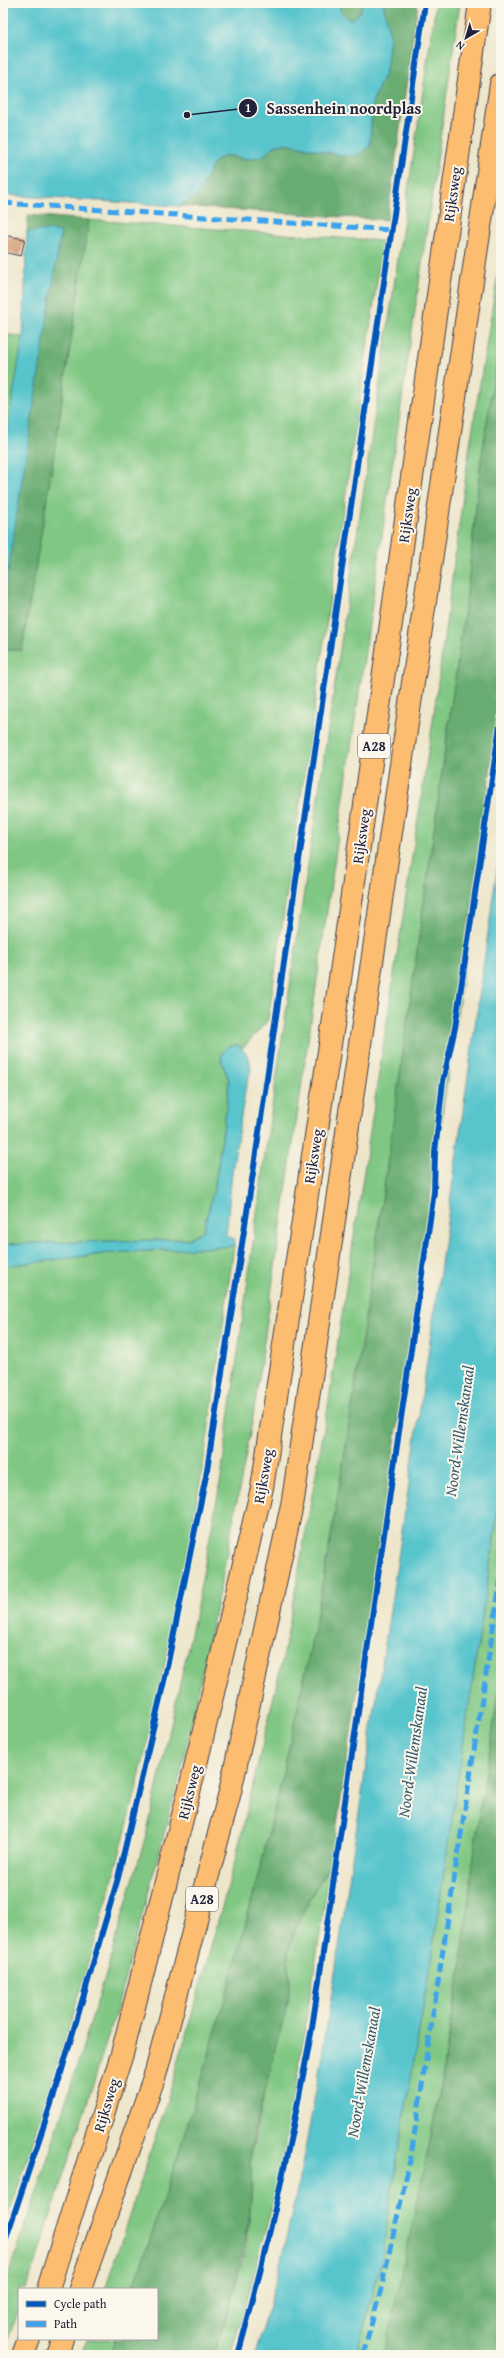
<svg xmlns="http://www.w3.org/2000/svg" width="504" height="2358" font-family="'Gentium Book Plus',serif">
<style>
.green{fill:#80c783;stroke:#51745f}
.forest{fill:#68ac71;stroke:#456756}
.water{fill:#58c5cd;stroke:#3d7484}
.building{fill:#d1996d}
.lines{fill:none;stroke-linecap:round;stroke-linejoin:round}
.motorway-casing{stroke:#403f50;stroke-width:24}
.motorway{stroke:#fcbd6f;stroke-width:22}
.quiet{stroke:#3ea2ec;stroke-width:5;stroke-dasharray:10 5;stroke-linecap:butt}
.cycleway-casing{stroke:#fbf7ec;stroke-width:8}
.cycleway{stroke:#0057b8;stroke-width:6}
.labels{text-anchor:middle;dominant-baseline:central;stroke-width:4;stroke-linejoin:round;paint-order:stroke}
.shield{fill:#fbf7ec;stroke:#636270;stroke-width:1}
.shield-label{font-size:14px;font-weight:bold;fill:#22223b}
.street-label{font-size:15px;fill:#22223b;stroke:#fbf7ec}
.water-label{font-size:16px;font-style:italic;fill:#355b6e;stroke:#fbf7ec}
.leader{fill:none;stroke:#22223b;stroke-width:1.5}
.callout-dot{fill:#22223b;stroke:#fbf7ec;stroke-width:1.5}
.mark-label{font-size:12px;text-anchor:middle;font-weight:bold;fill:#fff}
.callout-label{font-size:16px;text-anchor:middle;font-weight:bold;fill:#22223b;stroke:#fbf7ec;stroke-width:4;stroke-linejoin:round;paint-order:stroke}
</style>
<rect width="100%" height="100%" fill="#fbf7ec"/>
<filter id="ink" filterUnits="userSpaceOnUse"><feTurbulence type="fractalNoise" baseFrequency=".025" numOctaves="2"/><feDisplacementMap in="SourceGraphic" scale="8" xChannelSelector="R" yChannelSelector="G"/><feConvolveMatrix kernelMatrix="1 2 1 2 8 2 1 2 1" color-interpolation-filters="sRGB"/></filter>
<filter id="wash" filterUnits="userSpaceOnUse"><feTurbulence type="fractalNoise" baseFrequency=".012" numOctaves="4" result="noise"/><feDisplacementMap in="SourceGraphic" scale="16" xChannelSelector="R" yChannelSelector="G"/><feGaussianBlur stdDeviation="0.9" result="paint"/><feColorMatrix in="noise" values="0 0 0 0 0 0 0 0 0 0 0 0 0 0 0 0 0 1.4 0 .05"/><feComposite in="paint" operator="in"/></filter>
<g filter="url(#wash)">
<rect width="100%" height="100%" fill="#ede6ca"/>
<g class="green">
<polygon points="436,3 460,3 253,1417 227,1554 182,1768 115,2015 39,2252 26,2289 19,2289 19,2308 3,2353 3,2291 38,2189 105,1977 148,1828 195,1616 221,1478 265,1154"/>
<polygon points="89,220 383,241 268,1020 243,1048 238,1045 230,1046 222,1052 221,1060 229,1080 227,1103 215,1185 203,1231 188,1239 3,1244 3,647 6,650 22,649 51,473"/>
<path d="M501 254V334L481 460 467 594C441 777 416 961 390 1145 366 1312 344 1478 311 1644 267 1862 207 2079 133 2289H105L167 2102 235 1861 284 1653 328 1406 433 720 469 451Z"/>
<polygon points="3,334 23,337 3,454"/>
<path d="M234 1246C222 1327 213 1408 199 1488 187 1562 171 1636 155 1709 116 1887 60 2060 3 2233V1266L111 1253Z"/>
<polygon points="501,1491 501,1677 476,1837 461,1967 429,2146 389,2338 384,2355 356,2355 383,2255 388,2211 429,1972"/>
<path d="M331 1864 284 2160 249 2294 230 2355H213C235 2294 257 2225 250 2159L290 1979C290 1971 288 1962 288 1954 290 1929 317 1885 331 1864Z"/>
<polygon points="87,2339 115,2339 110,2355 81,2355"/>
</g>
<g class="forest">
<polygon points="341,3 363,3 360,12 352,19 348,19 340,11"/>
<polygon points="383,3 418,3 387,220 179,206 198,195 214,162 224,156 233,155 244,159 262,157 274,146 287,143 344,156 370,146 372,102 386,70 390,36"/>
<polygon points="28,215 89,220 51,473 22,650 6,650 3,647 3,603 60,232 27,232"/>
<path d="M501 334V688L476 882 386 1504 331 1864 317 1885 296 1928 288 1953 290 1979 288 2002 254 2134 250 2159 252 2185 249 2220 232 2299 213 2355H110L115 2339H157V2289H133C207 2079 267 1862 311 1644 344 1478 366 1312 390 1145 416 961 441 777 467 594L481 460Z"/>
<polygon points="501,1677 501,2355 384,2355 429,2146 443,2069 461,1967 476,1837"/>
</g>
<g class="water">
<polygon points="3,3 341,3 340,11 348,19 352,19 360,12 363,3 383,3 390,36 386,70 372,103 370,146 356,156 344,156 287,143 274,146 262,157 244,159 233,156 224,156 214,162 198,195 179,206 3,195"/>
<polygon points="49,230 61,232 3,603 3,454 23,337 27,232"/>
<path d="M501 841V1491L429 1972 388 2211 383 2255 356 2355H255C312 2168 334 1972 364 1780 413 1467 457 1154 501 841Z"/>
<polygon points="238,1045 249,1057 251,1070 245,1091 232,1172 226,1236 235,1239 234,1246 111,1253 3,1266 3,1244 188,1239 203,1231 215,1185 227,1103 229,1080 221,1060 222,1052 230,1046"/>
</g>
<g id="blocks">
<polygon class="building" points="3,235 25,239 21,256 3,252"/>
</g>
</g>
<g filter="url(#ink)">
<use href="#blocks" fill-opacity="0" stroke="#403f50" stroke-width="1"/>
<g class="lines">
<defs>
<g id="motorway">
<polyline points="48,2289 122,2054 194,1772 262,1488 339,986 480,3"/>
<polyline points="80,2289 156,2072 230,1792 293,1500 501,84"/>
<polyline points="23,2355 29,2339"/>
<polyline points="57,2355 62,2339"/>
</g>
</defs>
<use href="#motorway" class="motorway-casing"/>
<use href="#motorway" class="motorway"/>
<g class="quiet">
<polyline points="3,203 392,230"/>
<polyline points="363,2355 381,2289 411,2156 501,1577"/>
</g>
<defs>
<g id="cycleway">
<polyline points="3,2247 59,2080 118,1878 165,1677 206,1476 253,1173 425,3"/>
<path d="M238 2355C268 2247 292 2138 312 2028L434 1192 435 1152 443 1081 455 1028 501 718"/>
</g>
</defs>
<use href="#cycleway" class="cycleway-casing"/>
<use href="#cycleway" class="cycleway"/>
</g>
</g>
<g class="labels">
<g class="shield">
<rect x="358" y="734" width="32" height="24" rx="3"/>
<rect x="186" y="1887" width="32" height="24" rx="3"/>
</g>
<g class="shield-label">
<text x="374" y="746">A28</text>
<text x="202" y="1899">A28</text>
</g>
<g class="street-label">
<text transform="translate(452 194) rotate(-82)">Rijksweg</text>
<text transform="translate(407 515) rotate(-82)">Rijksweg</text>
<text transform="translate(361 836) rotate(-82)">Rijksweg</text>
<text transform="translate(313 1156) rotate(-81)">Rijksweg</text>
<text transform="translate(263 1476) rotate(-80)">Rijksweg</text>
<text transform="translate(189 1792) rotate(-76)">Rijksweg</text>
<text transform="translate(106 2105) rotate(-73)">Rijksweg</text>
</g>
<g class="water-label">
<text transform="translate(459 1431) rotate(-82)">Noord-Willemskanaal</text>
<text transform="translate(412 1752) rotate(-82)">Noord-Willemskanaal</text>
<text transform="translate(363 2072) rotate(-80)">Noord-Willemskanaal</text>
</g>
</g>
<path class="leader" d="M187 115L248 108"/>
<g class="callout-dot">
<circle cx="187" cy="115" r="4"/>
<circle cx="248" cy="108" r="10"/>
</g>
<g class="mark-label">
<text x="248" y="112">1</text>
</g>
<g class="callout-label">
<text x="344" y="114">Sassenhein noordplas</text>
</g>
<rect width="504" height="2358" fill="none" stroke="#fbf7ec" stroke-width="16"/>
<rect x="18" y="2288" width="140" height="52" fill="#fbf7ec" stroke="#a4a2a5"/>
<rect x="26" y="2301" width="20" height="6" fill="#0057b8" stroke="#a4a2a5"/>
<text x="54" y="2308" font-size="12" fill="#22223b">Cycle path</text>
<rect x="26" y="2321" width="20" height="6" fill="#3ea2ec" stroke="#a4a2a5"/>
<text x="54" y="2328" font-size="12" fill="#22223b">Path</text>
<g transform="translate(466 38) rotate(218)" stroke="#fbf7ec" stroke-width="3" paint-order="stroke">
<path d="M0-3L7 15L0 10L-7 15Z" fill="#22223b"/>
<text y="-6" font-size="11" font-weight="bold" text-anchor="middle" fill="#22223b">N</text>
</g>
</svg>
